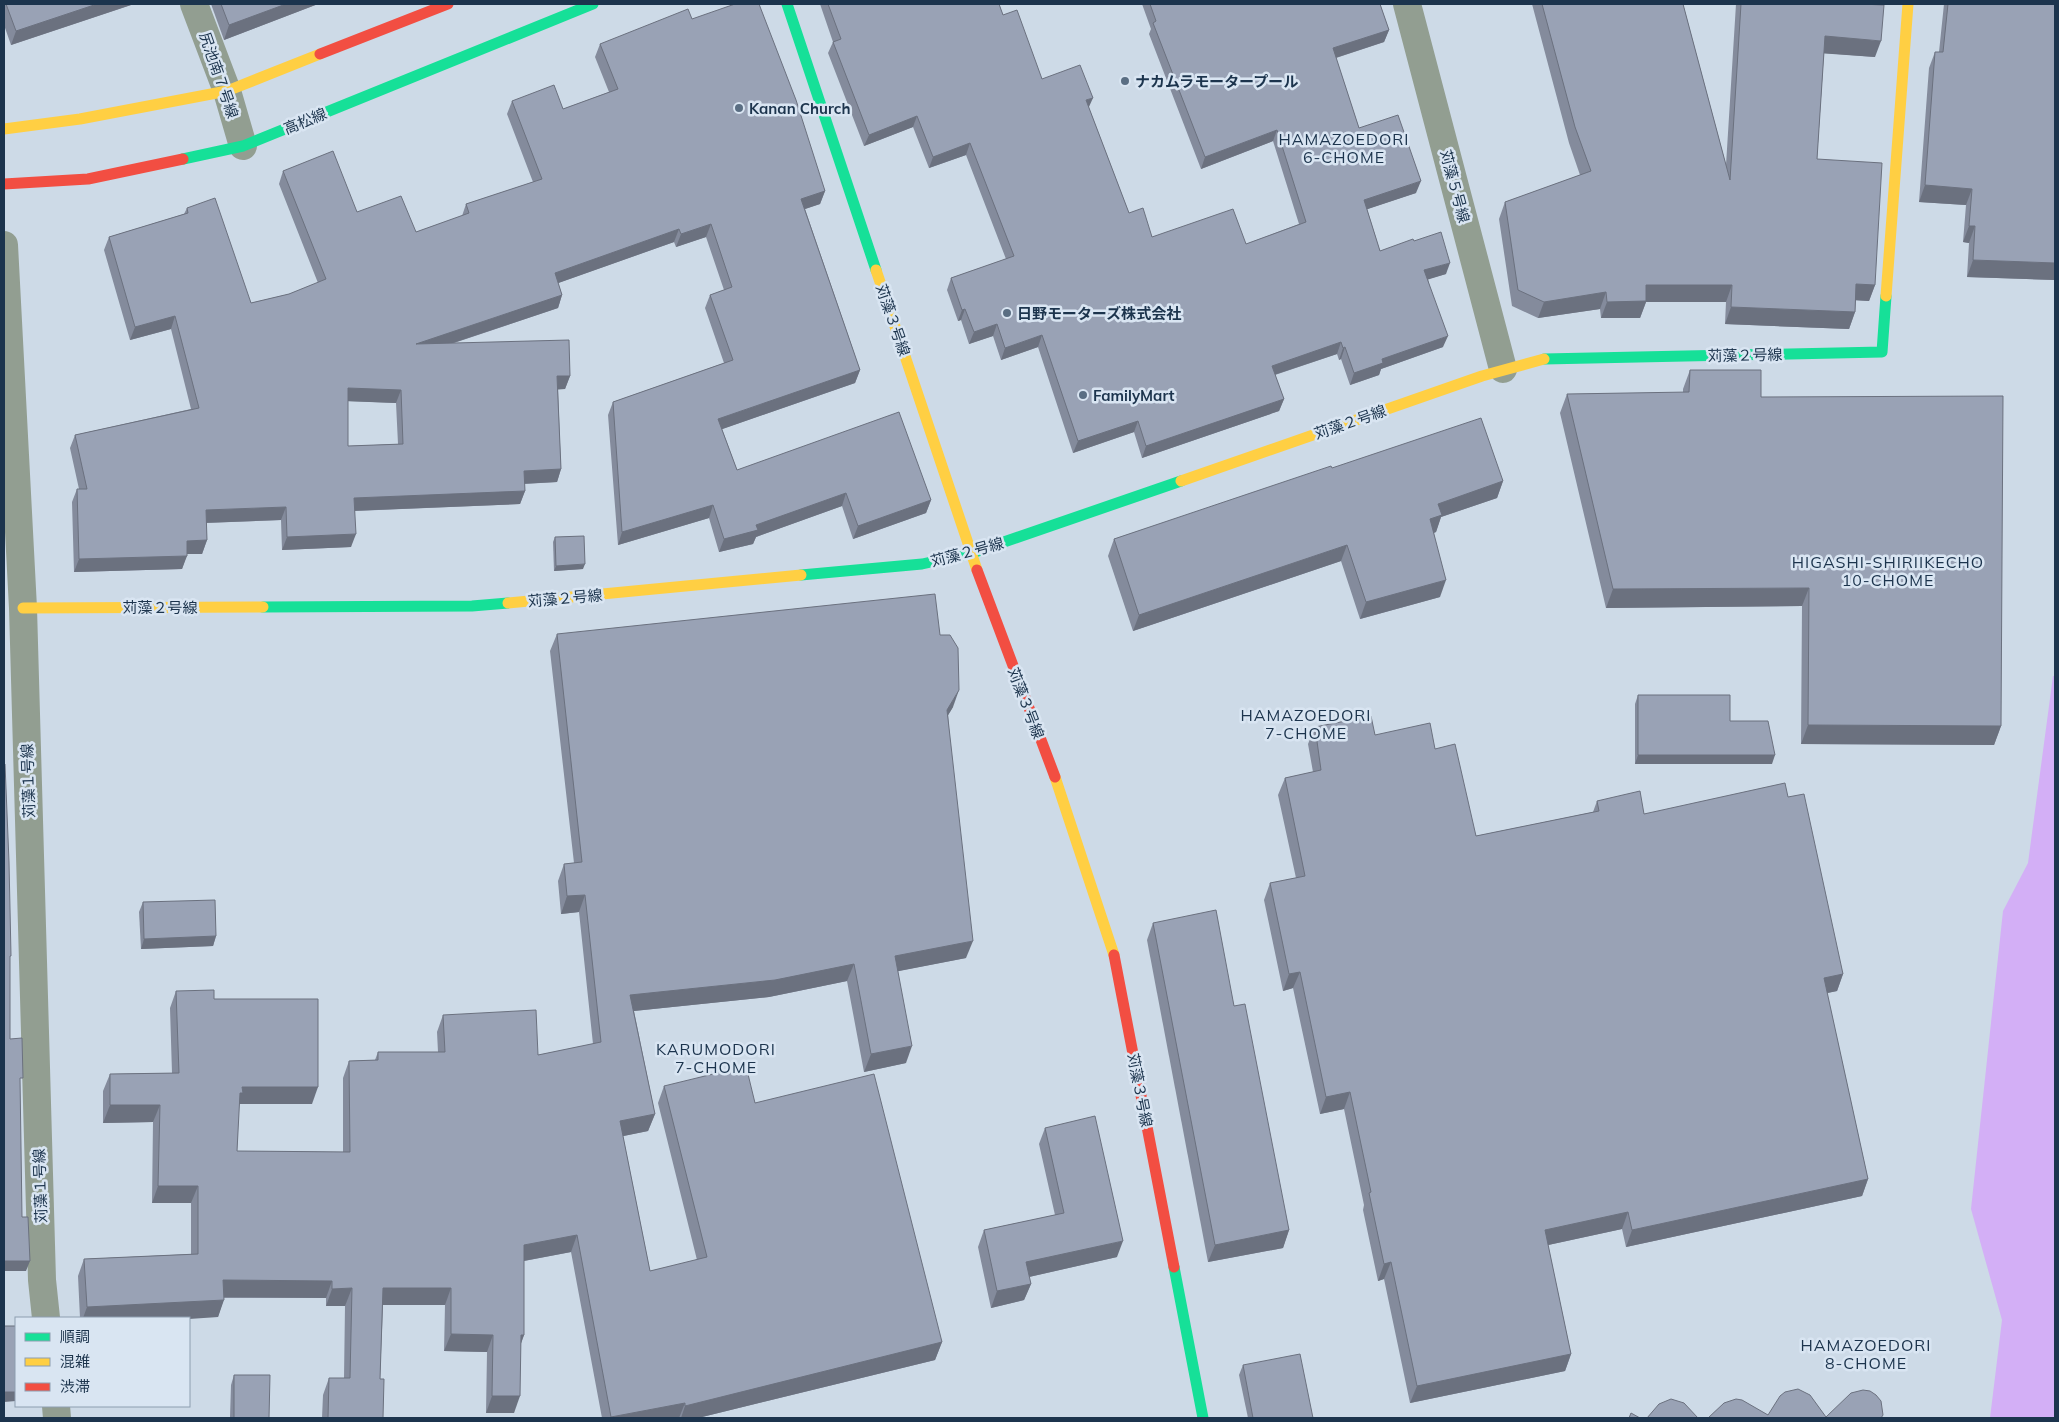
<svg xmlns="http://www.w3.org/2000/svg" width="2059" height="1422" font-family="Mulish,'Noto Sans JP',sans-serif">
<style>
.water{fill:#d3aff6}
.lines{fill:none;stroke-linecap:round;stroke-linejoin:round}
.street{stroke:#929e91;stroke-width:28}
.fast{stroke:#16e098;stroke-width:11}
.slow{stroke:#ffcf43;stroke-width:11}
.jam{stroke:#f24e42;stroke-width:11}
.wall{fill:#848b9c;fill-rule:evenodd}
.shaded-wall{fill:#6b717f}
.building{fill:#99a2b5;stroke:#6b717f;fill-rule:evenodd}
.poi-dot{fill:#5a6e83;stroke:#d9e5f2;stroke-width:2}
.labels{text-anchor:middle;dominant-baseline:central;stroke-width:5;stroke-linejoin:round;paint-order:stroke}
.street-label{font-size:15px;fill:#1c344d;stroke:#d9e5f2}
.poi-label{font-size:15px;font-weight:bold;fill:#1c344d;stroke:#d9e5f2;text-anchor:start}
.neighbourhood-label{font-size:16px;letter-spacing:1px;fill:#1c344d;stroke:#d9e5f2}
</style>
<rect width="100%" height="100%" fill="#cddae7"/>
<polygon class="water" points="2053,676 2055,676 2055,1418 1990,1418 2002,1320 1971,1209 2003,911 2028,863"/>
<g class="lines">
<g class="street">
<polyline points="194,4 227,91 243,146"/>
<polyline points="1407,4 1503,369"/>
<polyline points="4,245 23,608 42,1280 46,1318"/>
<polyline points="56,1406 57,1418"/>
</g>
<g class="fast">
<polyline points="787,4 876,270"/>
<polyline points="183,159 243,146 593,4"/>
<polyline points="1544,359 1882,352 1886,296"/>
<polyline points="801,575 922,564 972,553 1181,481"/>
<polyline points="263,607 472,606 508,603"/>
<polyline points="1174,1267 1203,1418"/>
</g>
<g class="slow">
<polyline points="4,129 80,119 227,91 320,54"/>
<polyline points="876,270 977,570"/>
<polyline points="1886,296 1908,4"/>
<polyline points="1181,481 1482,376 1544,359"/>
<polyline points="508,603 801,575"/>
<polyline points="23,608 263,607"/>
<polyline points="1055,777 1114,955"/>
</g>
<g class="jam">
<polyline points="320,54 448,4"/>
<polyline points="4,184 88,179 183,159"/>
<polyline points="977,570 1055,777"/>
<polyline points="1114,955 1174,1267"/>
</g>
</g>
<g class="wall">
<polygon points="4,4 134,4 11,45 4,25"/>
<polygon points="211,4 318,4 224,40"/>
<polygon points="820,4 999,4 1003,15 1042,79 1089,108 1129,213 1152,237 1246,244 1299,224 1273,141 1201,169 1149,34 1151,29 1142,4 1380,4 1389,30 1384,42 1336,58 1359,128 1416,193 1367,209 1380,251 1414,241 1446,274 1428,279 1443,347 1381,369 1379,375 1350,385 1341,359 1339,360 1337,354 1275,375 1284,399 1279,411 1142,458 1134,432 1073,453 1038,347 1001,360 993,336 969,344 961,320 958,321 947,290 951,278 1006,259 966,155 929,168 913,127 864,146 828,53 833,42"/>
<polygon points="1532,4 1683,4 1726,165 1736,4 1860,4 1875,57 1824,53 1817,159 1875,285 1869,301 1856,300 1855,312 1849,329 1725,324 1726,302 1646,302 1640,318 1601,318 1600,309 1538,318 1512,306 1499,219 1505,202 1580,175 1569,143"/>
<polygon points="1944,4 2055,4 2055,280 1967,277 1969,243 1963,242 1966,205 1919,202 1929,68 1935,52 1939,52"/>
<path d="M692 19 825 191 820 204 805 209 860 370 855 383 722 429 737 470 931 500 926 513 853 539 842 506 756 537 753 544 719 552 709 518 618 545 608 415 613 402 724 363 705 308 710 295 724 290 706 237 676 247 674 242 558 283 562 295 558 308 454 343 570 376 565 389H558L561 469 557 482 524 484 525 491 520 504 355 511 351 547 282 550 281 520 206 523 207 540 202 554H187L182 569 74 572 72 502 77 489H79L70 448 75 435 191 409 171 329 130 340 104 250 109 237 184 214 187 208 251 303 289 294 318 283 279 184 283 171 357 212 416 232 462 216 466 204 533 182 507 114 512 101 563 109 609 92 595 57 600 44ZM348 401 396 403 398 444 348 446Z"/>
<polygon points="1690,370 1761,397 2001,726 1994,745 1801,744 1802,606 1606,608 1560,413 1567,394 1683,393 1683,389"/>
<polygon points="1332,468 1503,481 1497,498 1441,517 1436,532 1434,533 1440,597 1360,619 1341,561 1133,631 1108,556 1114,539"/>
<polygon points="555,537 583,569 554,571 553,542"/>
<polygon points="557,634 940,635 953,707 948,715 966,958 898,971 906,1063 864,1072 847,981 769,997 634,1011 655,1114 648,1131 623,1136 650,1271 697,1260 658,1103 664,1086 755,1103 942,1342 935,1360 698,1418 602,1418 571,1252 524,1261 524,1335 521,1343 514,1413 486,1413 487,1352 444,1351 445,1305 383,1305 380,1379 383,1418 322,1418 323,1395 329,1378 344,1378 345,1306 326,1306 326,1298 224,1298 218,1317 80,1318 78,1276 84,1259 191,1254 191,1203 152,1203 153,1122 103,1123 103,1091 110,1074 172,1073 170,1008 176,991 214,999 312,1104 239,1104 237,1151 343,1152 343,1078 349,1061 375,1060 378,1052 438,1052 437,1032 443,1015 538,1055 593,1044 579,912 561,914 558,881 564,864 574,863 550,651"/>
<polygon points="1638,695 1730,721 1772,764 1635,764 1635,704"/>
<polygon points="1315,727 1375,735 1435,749 1476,836 1593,812 1597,801 1644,814 1788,797 1843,974 1837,991 1827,993 1868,1179 1862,1196 1626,1247 1622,1229 1548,1245 1571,1354 1565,1371 1410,1403 1384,1279 1378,1281 1363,1210 1364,1205 1344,1109 1320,1114 1293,988 1283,991 1264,900 1270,883 1296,878 1278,795 1285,778 1313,772 1308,744"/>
<polygon points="143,902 216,936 213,946 141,949 139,912"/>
<polygon points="1153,923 1234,1006 1289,1230 1283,1248 1208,1262 1147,940"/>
<polygon points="1045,1128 1117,1257 1029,1277 1031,1284 1024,1300 991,1308 978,1247 984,1230 1055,1215 1039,1144"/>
<polygon points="1243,1365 1313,1418 1248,1418 1239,1375"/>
<polygon points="234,1375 269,1418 230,1418 231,1385"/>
</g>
<g class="shaded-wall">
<polygon points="97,4 134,4 11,45 16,31"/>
<polygon points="286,4 318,4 224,40 229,25"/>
<polygon points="1389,30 1384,42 1329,60 1333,48"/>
<polygon points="1825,36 1881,41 1875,57 1818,53"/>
<polygon points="1093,98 1088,109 1086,100"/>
<polygon points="917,116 913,127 864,146 869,135"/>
<polygon points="1277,130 1273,141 1201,169 1205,157"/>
<polygon points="970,143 966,155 929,168 933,157"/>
<polygon points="1421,181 1416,193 1359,212 1364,200"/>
<polygon points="1925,185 1972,189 1966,205 1919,202"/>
<polygon points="825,191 820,204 796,212 801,199"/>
<polygon points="711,224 706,237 676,247 681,234"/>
<polygon points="1969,226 1975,226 1969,243 1963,242"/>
<polygon points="679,229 674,242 550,286 555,273"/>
<polygon points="1973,260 2055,263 2055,280 1967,277"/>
<polygon points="1450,263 1446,274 1420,282 1424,270"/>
<polygon points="1856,284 1875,285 1869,301 1850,300"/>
<polygon points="1646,285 1732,285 1726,302 1646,302 1640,318 1601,318 1607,302"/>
<polygon points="1606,292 1600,309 1538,318 1544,302"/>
<polygon points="562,295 558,308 411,357 416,344"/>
<polygon points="1731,307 1855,312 1849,329 1725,324"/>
<polygon points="965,309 961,320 958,321 962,310"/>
<polygon points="175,316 171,329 130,340 135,327"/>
<polygon points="997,324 993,336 969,344 974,332"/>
<polygon points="1042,335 1038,347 1001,360 1005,348"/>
<polygon points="1448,336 1443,347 1381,369 1379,375 1350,385 1354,373 1382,359"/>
<polygon points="1341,342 1337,354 1268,377 1272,366"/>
<polygon points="1345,347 1341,359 1339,360 1343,348"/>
<polygon points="860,370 855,383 714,432 718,419"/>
<polygon points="557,376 570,376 565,389 552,390"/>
<polygon points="348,388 401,390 396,403 343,401"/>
<polygon points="1284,399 1279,411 1142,458 1146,446"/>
<polygon points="1138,421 1134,432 1073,453 1078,441"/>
<polygon points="561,469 557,482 519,484 524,471"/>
<polygon points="1503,481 1497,498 1441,517 1436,532 1424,536 1430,519 1438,504"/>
<polygon points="525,491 520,504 350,511 354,498"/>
<polygon points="846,493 842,506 756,537 753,544 719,552 724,539 756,525"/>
<polygon points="931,500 926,513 853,539 858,526"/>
<polygon points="713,505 709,518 618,545 622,532"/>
<polygon points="286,507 281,520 201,523 206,510"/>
<polygon points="356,534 351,547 282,550 287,537"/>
<polygon points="207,540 202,554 182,554 187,541"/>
<polygon points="1347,545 1341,561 1133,631 1139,615"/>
<polygon points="187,556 182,569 74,572 79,559"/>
<polygon points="585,564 583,569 554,571 556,566"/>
<polygon points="1446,580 1440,597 1360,619 1366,602"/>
<polygon points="1809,588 1802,606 1606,608 1613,589"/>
<polygon points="959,690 953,707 941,727 947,710"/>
<polygon points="1808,725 2001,726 1994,745 1801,744"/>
<polygon points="1638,755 1775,755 1772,764 1635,764"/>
<polygon points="585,895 579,912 561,914 567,896"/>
<polygon points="216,936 213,946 141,949 144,939"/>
<polygon points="973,941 966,958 889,973 895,956"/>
<polygon points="854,964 847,981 769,997 624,1012 630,995"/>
<polygon points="1300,972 1293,988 1283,991 1289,974"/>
<polygon points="1843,974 1837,991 1818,995 1824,978"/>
<polygon points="912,1046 906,1063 864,1072 871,1054"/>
<polygon points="242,1087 318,1087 312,1104 238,1104 240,1093"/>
<polygon points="1350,1092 1344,1109 1320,1114 1326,1097"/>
<polygon points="110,1105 160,1105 153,1122 103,1123"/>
<polygon points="655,1114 648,1131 614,1138 620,1121"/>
<polygon points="1868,1179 1862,1196 1626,1247 1632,1230"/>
<polygon points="158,1186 198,1186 191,1203 152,1203"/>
<polygon points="1628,1212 1622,1229 1539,1247 1545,1230"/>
<polygon points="1289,1230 1283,1248 1208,1262 1215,1245"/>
<polygon points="577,1235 571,1252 518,1262 524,1245"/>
<polygon points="1123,1241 1117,1257 1020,1279 1026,1262"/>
<polygon points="4,1261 30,1261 26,1271 4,1271"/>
<polygon points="1391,1262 1384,1279 1378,1281 1384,1264"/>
<polygon points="223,1280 332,1281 326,1298 216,1297"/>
<polygon points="1031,1284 1024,1300 991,1308 997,1291"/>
<polygon points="352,1288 345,1306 326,1306 332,1289"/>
<polygon points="383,1288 451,1288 445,1305 377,1305"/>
<polygon points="224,1300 218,1317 189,1319 189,1318 83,1318 87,1307"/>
<polygon points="451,1334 493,1335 487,1352 444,1351"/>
<polygon points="521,1335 524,1335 518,1352"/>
<polygon points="942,1342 935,1360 698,1418 681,1418 685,1406"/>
<polygon points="1571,1354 1565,1371 1410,1403 1417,1386"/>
<polygon points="4,1392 16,1392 16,1401 4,1402"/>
<polygon points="492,1396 520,1396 514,1413 486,1413"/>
<polygon points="685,1403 679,1418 611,1418 611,1417"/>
</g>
<g class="building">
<polygon points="6,4 97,4 16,31"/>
<polygon points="221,4 286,4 229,25"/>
<path d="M735 4H759L796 100 825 191 801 199 860 370 718 419 737 470 899 412 931 500 858 526 846 493 756 525 758 530 724 539 713 505 622 532 613 402 733 360 710 295 732 287 711 224 681 234 679 229 555 273 562 295 416 344 569 340 570 376H557L561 469 524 471 525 491 354 498 356 534 287 537 286 507 206 510 207 540 187 541V556L79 559 77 489H87L75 435 199 408 175 316 135 327 109 237 188 213 187 208 215 198 251 303 289 294 326 279 283 171 333 151 357 212 401 196 416 232 469 213 466 204 542 179 512 101 554 85 563 109 618 89 600 44 688 9 692 19ZM348 388 401 390 403 444 348 446Z"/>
<polygon points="828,4 999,4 1003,15 1017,10 1042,79 1080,65 1093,98 1086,100 1129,213 1143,208 1152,237 1233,209 1246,244 1306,222 1277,130 1205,157 1153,23 1156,21 1150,4 1380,4 1389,30 1333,48 1359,128 1398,115 1421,181 1364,200 1380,251 1413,239 1414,241 1441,232 1450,263 1424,270 1448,336 1382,359 1383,363 1354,373 1345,347 1343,348 1341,342 1272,366 1284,399 1146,446 1138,421 1078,441 1042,335 1005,348 997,324 974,332 965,309 962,310 951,278 1014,256 970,143 933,157 917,116 869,135 833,42 841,39"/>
<polygon points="1542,4 1683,4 1730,180 1741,4 1860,4 1884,5 1881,41 1825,36 1817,159 1882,163 1875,285 1856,284 1855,312 1731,307 1732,285 1646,285 1646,301 1607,302 1606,292 1544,302 1518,290 1505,202 1591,171 1575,127"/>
<polygon points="1948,4 2055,4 2055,263 1973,260 1975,226 1969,226 1972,189 1925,185 1935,52 1943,52"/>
<polygon points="1690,370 1761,370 1761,397 2003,396 2001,726 1808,725 1809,588 1613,589 1567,394 1689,392"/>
<polygon points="1481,418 1503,481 1438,504 1442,515 1430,519 1446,580 1366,602 1347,545 1139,615 1114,539 1331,466 1332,468"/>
<polygon points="584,536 585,564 556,566 555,537"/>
<polygon points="935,594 940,635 950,635 958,648 959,690 947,710 973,941 895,956 912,1046 871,1054 854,964 775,980 630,995 655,1114 620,1121 650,1271 707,1257 664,1086 746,1066 755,1103 874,1074 942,1342 685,1406 685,1403 611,1417 577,1235 524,1245 524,1335 521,1335 520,1396 492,1396 493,1335 451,1334 451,1288 383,1288 380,1379 384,1379 383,1418 328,1418 329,1378 350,1378 352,1288 332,1289 332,1281 223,1280 224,1300 87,1307 84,1259 198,1254 198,1186 158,1186 160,1105 110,1105 110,1074 179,1073 176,991 214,990 214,999 318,999 318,1087 242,1087 243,1093 240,1093 237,1151 350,1152 349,1061 378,1060 378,1052 445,1052 443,1015 536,1010 538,1055 601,1042 585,895 567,896 564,864 582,862 557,634"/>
<polygon points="1638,695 1730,695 1730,721 1768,721 1775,755 1638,755"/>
<polygon points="1371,716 1375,735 1430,723 1435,749 1455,744 1476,836 1599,811 1597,801 1640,791 1644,814 1785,783 1788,797 1804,794 1843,974 1824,978 1868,1179 1632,1230 1628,1212 1545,1230 1571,1354 1417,1386 1391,1262 1384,1264 1369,1193 1371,1192 1350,1092 1326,1097 1300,972 1289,974 1270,883 1305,876 1285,778 1321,770 1315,727"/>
<polygon points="4,764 5,764 9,862 11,956 10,956 10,1039 22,1038 23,1078 20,1078 22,1217 28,1217 30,1261 4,1261"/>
<polygon points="215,900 216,936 144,939 143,902"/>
<polygon points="1216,910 1234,1006 1245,1004 1289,1230 1215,1245 1153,923"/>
<polygon points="1095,1116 1123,1241 1026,1262 1031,1284 997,1291 984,1230 1064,1213 1045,1128"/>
<rect x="4" y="1326" width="12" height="66"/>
<polygon points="1300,1354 1313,1418 1253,1418 1243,1365"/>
<polygon points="234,1375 270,1375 269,1418 234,1418"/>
<polygon points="1798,1389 1810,1395 1826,1417 1851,1393 1863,1390 1870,1391 1876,1395 1881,1401 1883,1415 1881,1418 1708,1418 1724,1403 1736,1399 1742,1400 1768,1415 1780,1396 1785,1392"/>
<polygon points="1671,1399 1684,1403 1698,1418 1647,1418 1659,1404"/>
<polygon points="1631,1413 1640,1418 1629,1418"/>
</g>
<g class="poi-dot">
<circle cx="1125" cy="81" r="5"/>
<circle cx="739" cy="108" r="5"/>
<circle cx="1007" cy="313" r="5"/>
<circle cx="1083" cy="395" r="5"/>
</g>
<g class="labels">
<g class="street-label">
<text transform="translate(219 75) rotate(71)">尻池南７号線</text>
<text transform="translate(305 121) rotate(-22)">高松線</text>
<text transform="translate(1455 186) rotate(75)">苅藻５号線</text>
<text transform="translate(893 320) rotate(71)">苅藻３号線</text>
<text transform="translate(1745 355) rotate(-1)">苅藻２号線</text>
<text transform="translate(1350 422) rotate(-19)">苅藻２号線</text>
<text transform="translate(967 552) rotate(-15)">苅藻２号線</text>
<text transform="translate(565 598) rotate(-5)">苅藻２号線</text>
<text x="160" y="607">苅藻２号線</text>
<text transform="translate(1026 703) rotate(69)">苅藻３号線</text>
<text transform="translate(28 781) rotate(-92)">苅藻１号線</text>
<text transform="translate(1140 1090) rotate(79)">苅藻３号線</text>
<text transform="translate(40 1186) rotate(-92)">苅藻１号線</text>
</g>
<g class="poi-label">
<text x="1135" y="81">ナカムラモータープール</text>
<text x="749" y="108">Kanan Church</text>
<text x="1017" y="313">日野モーターズ株式会社</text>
<text x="1093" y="395">FamilyMart</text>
</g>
<g class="neighbourhood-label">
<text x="1344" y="139">HAMAZOEDORI<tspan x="1344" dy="18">6-CHOME</tspan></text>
<text x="1888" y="562">HIGASHI-SHIRIIKECHO<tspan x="1888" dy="18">10-CHOME</tspan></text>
<text x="1306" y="715">HAMAZOEDORI<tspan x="1306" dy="18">7-CHOME</tspan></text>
<text x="716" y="1049">KARUMODORI<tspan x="716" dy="18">7-CHOME</tspan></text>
<text x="1866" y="1345">HAMAZOEDORI<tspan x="1866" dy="18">8-CHOME</tspan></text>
</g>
</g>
<rect width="2059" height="1422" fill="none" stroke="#1c344d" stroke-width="10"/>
<rect x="15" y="1317" width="175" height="90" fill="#d9e5f2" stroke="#8d9eb0"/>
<rect x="25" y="1333" width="25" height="8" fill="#16e098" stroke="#8d9eb0"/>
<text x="60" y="1342" font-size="15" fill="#1c344d">順調</text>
<rect x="25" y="1358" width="25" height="8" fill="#ffcf43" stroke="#8d9eb0"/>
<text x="60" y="1367" font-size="15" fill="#1c344d">混雑</text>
<rect x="25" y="1383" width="25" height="8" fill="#f24e42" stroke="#8d9eb0"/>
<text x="60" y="1392" font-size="15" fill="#1c344d">渋滞</text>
</svg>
